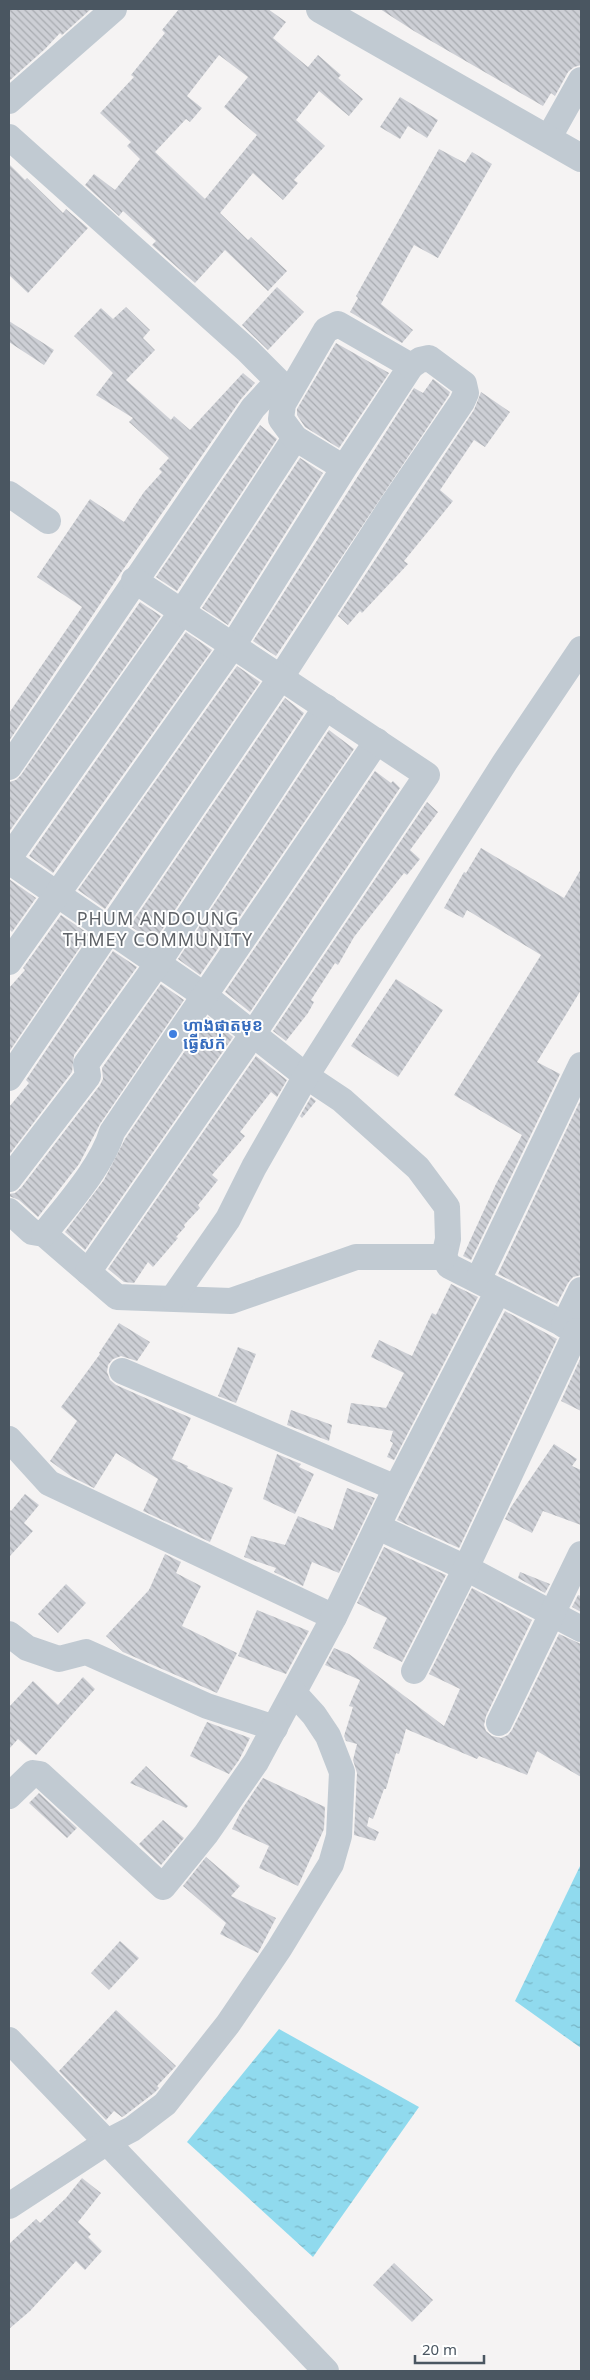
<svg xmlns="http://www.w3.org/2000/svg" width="590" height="2380" font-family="'Noto Sans','Noto Sans Khmer',sans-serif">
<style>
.water{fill:url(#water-ripples)}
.building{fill:url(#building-back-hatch);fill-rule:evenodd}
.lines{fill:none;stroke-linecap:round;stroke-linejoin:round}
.minor{stroke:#c1cad2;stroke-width:26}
.tertiary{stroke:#c1cad2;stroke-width:28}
.shop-dot{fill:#3f7fe0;stroke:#fff;stroke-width:2}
.labels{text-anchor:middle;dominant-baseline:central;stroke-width:4;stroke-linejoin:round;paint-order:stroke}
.shop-label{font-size:16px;font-weight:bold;fill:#366cbe;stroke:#fff;text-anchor:start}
.neighbourhood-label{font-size:18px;letter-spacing:1px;fill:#5f6368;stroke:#fff}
</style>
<defs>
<pattern id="water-ripples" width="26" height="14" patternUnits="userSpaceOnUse" patternTransform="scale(1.25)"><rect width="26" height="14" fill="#90daee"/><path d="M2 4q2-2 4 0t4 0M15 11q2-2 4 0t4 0" fill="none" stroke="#78b4c4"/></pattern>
<pattern id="building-back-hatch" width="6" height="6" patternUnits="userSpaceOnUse" patternTransform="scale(1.25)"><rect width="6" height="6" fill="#cdcfd5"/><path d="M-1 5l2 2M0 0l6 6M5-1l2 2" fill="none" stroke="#a8abb0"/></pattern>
</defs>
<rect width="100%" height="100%" fill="#f5f3f3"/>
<g class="water">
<polygon points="581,1864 581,2048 515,2001"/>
<polygon points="279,2029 419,2107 313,2257 187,2142"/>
</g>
<g class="building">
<polygon points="9,9 91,9 62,35 60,33 45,49 9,81"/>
<path d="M179 9H268L286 22 273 38 308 67 318 55 341 75 338 78 363 99 349 116 319 91 296 120 325 146 294 180 298 183 283 200 253 173 220 213 248 240 251 237 287 271 268 291 225 250 195 283 152 245 156 241 123 211 119 216 85 185 94 174 115 190 140 159 127 146 131 142 100 113 134 77 131 75 165 33 162 30ZM219 55 248 77 224 107 257 135 205 199 155 152 186 119 190 122 202 108 187 96Z"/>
<polygon points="380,9 581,9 581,65 574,67 568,72 555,96 551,93 543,106 414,31"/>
<polygon points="400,97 438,120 427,138 408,126 400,139 380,127"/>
<polygon points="439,149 465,163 472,152 492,164 438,258 414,245 381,304 413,330 402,343 350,312 358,298 356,296"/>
<polygon points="9,164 25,180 27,178 63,213 66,209 88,228 28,293 9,275"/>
<polygon points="277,287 304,312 268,350 242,325"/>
<polygon points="126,307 150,330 143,338 155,350 126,380 171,420 174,416 190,430 243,373 255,383 241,399 122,571 9,741 9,713 82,607 37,577 90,499 124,522 144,492 162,472 159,469 169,458 129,422 133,418 96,395 113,373 74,336 101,308 113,319"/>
<polygon points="9,321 54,350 44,365 9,342"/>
<polygon points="336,343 389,373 339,448 305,427 297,415 297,409"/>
<polygon points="433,379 450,392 449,395 276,656 253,641 414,388 423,393"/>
<polygon points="481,392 510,412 485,447 474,440 440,490 453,501 404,561 408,564 362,613 360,611 348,625 338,616 474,410"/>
<polygon points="260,425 277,439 177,591 156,577"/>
<polygon points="300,458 323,473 228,625 202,608"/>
<polygon points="140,602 161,616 9,832 9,782 16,780 21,775"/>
<polygon points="186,632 212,650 53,873 29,856"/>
<polygon points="237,666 260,682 105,909 78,890"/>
<polygon points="285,698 304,713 154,942 130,926"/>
<polygon points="329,730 354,749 200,975 178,959"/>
<polygon points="375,771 391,783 393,781 400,788 250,1012 225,992"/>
<polygon points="427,802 438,812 410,850 420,859 407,875 404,873 354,937 338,965 335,963 311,1000 314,1002 308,1013 286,1041 273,1031"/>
<polygon points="481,848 564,898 581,869 581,990 537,1062 560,1074 471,1260 463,1256 496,1184 522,1135 454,1095 541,955 467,910 463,918 444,908 464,872 466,873"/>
<polygon points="9,879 36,898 12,932 9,929"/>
<polygon points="61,915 89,934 9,1052 9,988 25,970 23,968"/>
<polygon points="113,951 137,967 74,1055 72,1072 9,1155 9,1107 29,1083 26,1080"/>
<polygon points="396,979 443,1010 398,1077 351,1046"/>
<polygon points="161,984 184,1000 100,1124 79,1164 38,1217 19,1200 9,1196 9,1194 15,1193 21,1188 100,1085 103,1079 102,1068"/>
<polygon points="208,1017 233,1037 85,1250 65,1232 104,1180 125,1139"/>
<polygon points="256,1056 287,1080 277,1097 271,1092 240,1132 245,1136 212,1175 218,1180 198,1205 200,1208 184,1225 185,1227 176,1237 178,1238 153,1267 148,1262 134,1283 124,1282 108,1269"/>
<polygon points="311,1097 316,1101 302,1118 300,1116"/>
<polygon points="581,1099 581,1275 573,1277 568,1283 557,1304 498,1274"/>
<polygon points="451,1284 478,1297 394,1460 387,1457 393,1443 390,1441 393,1431 347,1423 351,1403 386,1408 404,1373 371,1357 379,1340 412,1356 432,1313 436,1315"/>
<polygon points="505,1311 557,1339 459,1548 397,1520"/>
<polygon points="119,1323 150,1342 137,1361 121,1356 113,1359 108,1365 107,1372 110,1380 116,1385 191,1418 172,1459 188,1466 187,1468 233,1488 210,1542 143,1511 158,1479 116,1453 94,1488 72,1477 50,1461 77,1421 61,1407 100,1354 99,1353"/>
<polygon points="238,1347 256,1354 236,1403 218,1396"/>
<polygon points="581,1357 581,1411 561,1401"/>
<polygon points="291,1410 332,1425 329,1441 287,1425"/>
<polygon points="554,1444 577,1459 572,1466 581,1470 581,1525 543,1511 532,1533 505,1519 511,1507"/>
<polygon points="277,1454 301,1464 299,1467 314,1474 295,1514 263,1499"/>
<polygon points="347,1488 375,1498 339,1573 312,1562 303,1586 274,1572 276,1568 244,1557 251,1536 285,1545 298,1516 333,1530"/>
<polygon points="25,1494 39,1505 24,1523 33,1531 9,1557 9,1509 11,1511"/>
<polygon points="384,1547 446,1575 402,1662 373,1648 387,1618 357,1603"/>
<polygon points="165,1554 181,1562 176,1573 201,1586 182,1626 237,1653 217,1693 123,1652 106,1636 149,1590"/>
<polygon points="520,1572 550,1584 545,1593 518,1578"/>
<polygon points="66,1584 86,1603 58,1633 38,1614"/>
<polygon points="472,1588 532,1620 486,1716 484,1725 486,1731 492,1736 501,1738 508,1735 512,1730 559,1634 581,1644 581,1777 537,1751 527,1775 479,1756 477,1759 406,1729 399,1754 396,1753 386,1789 384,1789 373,1819 369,1817 367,1826 379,1832 375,1841 354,1835 357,1773 353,1760 357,1744 346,1741 344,1736 353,1707 349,1706 360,1680 325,1665 334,1648 349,1654 444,1726 460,1689 429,1674"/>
<polygon points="578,1595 581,1596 581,1612 572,1607"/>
<polygon points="257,1610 309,1631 286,1674 238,1656"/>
<polygon points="83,1677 95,1689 36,1755 18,1739 9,1749 9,1707 33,1681 58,1705"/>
<polygon points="207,1722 250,1738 239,1760 229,1774 190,1756"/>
<polygon points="146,1766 188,1806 186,1808 130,1783"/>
<polygon points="263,1778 325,1807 324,1829 298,1886 259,1868 269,1846 232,1829 242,1809"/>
<polygon points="39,1793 77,1828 67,1838 29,1803"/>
<polygon points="163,1820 184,1838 161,1865 139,1844"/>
<polygon points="206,1857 240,1886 231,1896 276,1918 258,1953 220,1934 226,1923 183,1886"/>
<polygon points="120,1941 139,1958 109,1990 91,1973"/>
<polygon points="116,2010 176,2066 157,2086 159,2088 154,2093 124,2116 122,2117 114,2111 106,2120 59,2071"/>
<polygon points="82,2178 101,2193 78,2222 91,2234 88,2237 102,2251 85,2270 76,2261 30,2311 9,2329 9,2244 36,2219 40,2223 66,2198"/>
<polygon points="394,2263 433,2300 412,2322 373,2285"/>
</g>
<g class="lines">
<g class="minor">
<polyline points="9,101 114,9"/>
<polyline points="9,137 247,350 278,381 253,408 9,767"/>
<polyline points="548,139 581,80"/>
<polyline points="9,494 48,521"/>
<polyline points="9,858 181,613 295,438"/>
<polyline points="9,861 205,996 306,1076 342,1100 418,1168 447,1207 448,1239 444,1257 449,1266 581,1333"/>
<polyline points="9,962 232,647 344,468 411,366 338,324 326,330 283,404 281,419 295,438 344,468"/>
<polyline points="9,1078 281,677 392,505 462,402 466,393 464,384 429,358 420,360 411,366"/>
<polyline points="9,1179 88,1076 86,1064 158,963 326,707"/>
<polyline points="9,1211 32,1232 44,1234 117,1297 231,1301 356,1257 444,1257"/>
<path d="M44 1234C66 1206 102 1166 112 1132L377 741"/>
<polyline points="88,1272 253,1034 427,775 134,580"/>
<polyline points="478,1280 581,1065"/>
<polyline points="173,1298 228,1219 254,1167 306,1076 505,762 581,649"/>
<polyline points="564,1325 581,1290"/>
<polyline points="122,1371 396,1488"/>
<polyline points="9,1439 49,1483 334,1617"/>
<polyline points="378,1527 466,1568 581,1629"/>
<polyline points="9,1634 27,1648 59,1659 86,1652 207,1706 275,1728"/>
<polyline points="414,1671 466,1568 577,1331"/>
<polyline points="499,1723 581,1554"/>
<polyline points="9,1796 33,1773 40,1774 163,1887 206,1834 256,1762 334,1617 396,1488 498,1291"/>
<polyline points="9,2040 326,2371"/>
<polyline points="9,2206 107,2142 132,2129 165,2104 228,2024 279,1949 331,1864 339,1836 342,1772 328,1736 314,1715 294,1693"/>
</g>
<polyline class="tertiary" points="320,9 581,158"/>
</g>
<circle class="shop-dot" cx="173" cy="1034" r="5"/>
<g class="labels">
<g class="shop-label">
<text x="183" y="1025">ហាងផាតមុខ<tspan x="183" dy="18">ធ្វើសក់</tspan></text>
</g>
<g class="neighbourhood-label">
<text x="158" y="918">PHUM ANDOUNG<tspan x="158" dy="21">THMEY COMMUNITY</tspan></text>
</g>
</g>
<rect width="590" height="2380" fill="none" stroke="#4a5661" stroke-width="20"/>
<path d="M415 2355v8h69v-8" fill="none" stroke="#4a5661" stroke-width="2.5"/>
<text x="422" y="2355" font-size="15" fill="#4a5661" stroke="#ffffff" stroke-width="4" paint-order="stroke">20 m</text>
</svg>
